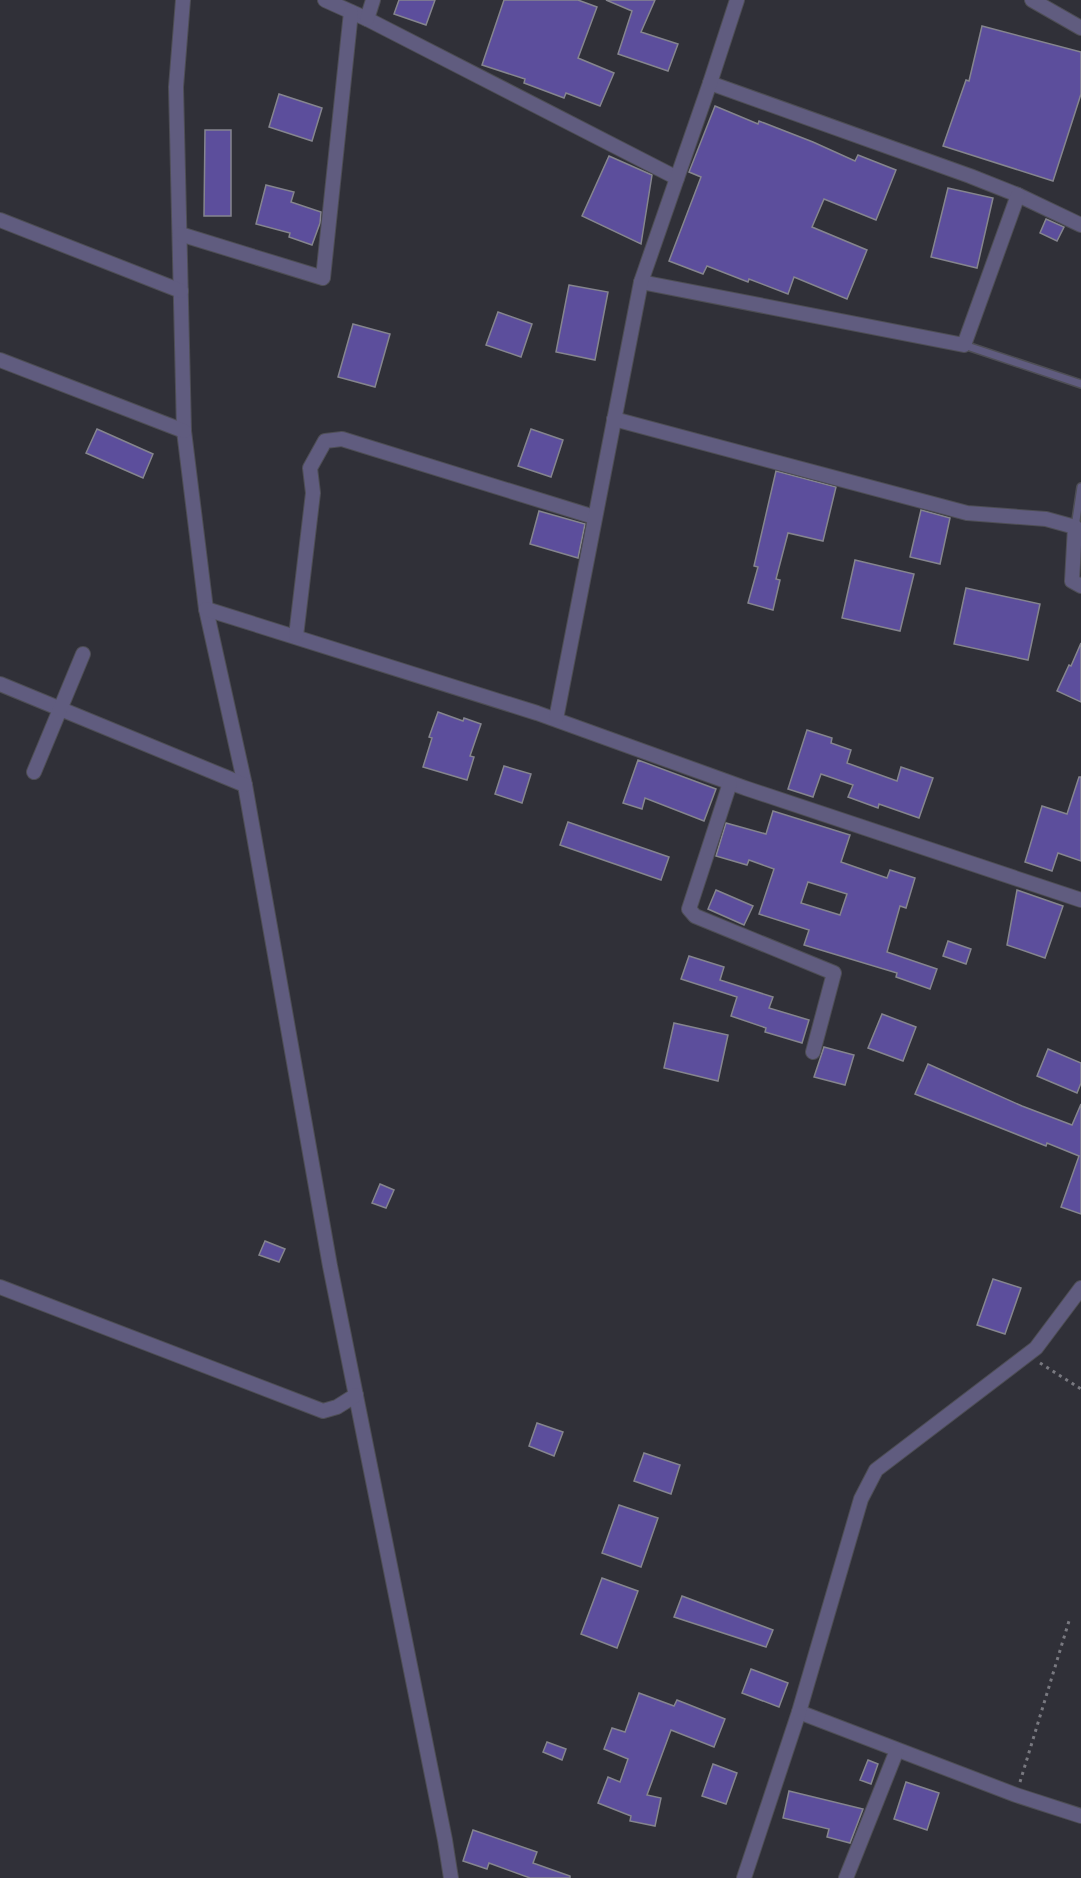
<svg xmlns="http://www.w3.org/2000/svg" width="1081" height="1878" font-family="'Nunito Sans',sans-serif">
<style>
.building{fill:#5c4e9c;stroke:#85858e;stroke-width:1.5;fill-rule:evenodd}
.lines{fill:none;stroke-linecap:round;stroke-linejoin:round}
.service-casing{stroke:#4e4e55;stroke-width:10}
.minor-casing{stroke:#4e4e55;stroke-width:16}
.path{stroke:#797980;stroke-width:3;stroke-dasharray:3 4.5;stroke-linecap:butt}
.service{stroke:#605c7f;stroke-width:7}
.minor{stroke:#605c7f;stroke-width:14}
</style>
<rect width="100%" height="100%" fill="#303038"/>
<g class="building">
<polygon points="399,0 435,0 426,25 394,14"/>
<polygon points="504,0 578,0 597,7 578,58 614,73 600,106 566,93 564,98 524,83 525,79 482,65"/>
<polygon points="606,0 655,0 641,32 678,44 668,71 618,54 632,11"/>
<polygon points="982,26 1081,52 1081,94 1053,181 943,146 966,80 969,81"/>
<polygon points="279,94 322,108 312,141 269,127"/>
<polygon points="715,106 758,124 759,121 813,142 855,161 858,155 896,170 876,220 824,199 812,227 867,250 847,299 794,277 788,294 749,279 748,282 707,266 703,274 669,261 701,177 689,172"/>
<polygon points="205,130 231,130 231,216 204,216"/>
<polygon points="609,156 652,175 641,244 582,216"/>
<polygon points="266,185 294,192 291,202 321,212 320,223 312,245 289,237 290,233 256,224"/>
<polygon points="948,188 993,198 977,268 931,257"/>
<polygon points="1046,219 1064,227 1057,241 1040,233"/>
<polygon points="569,285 608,292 595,360 556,352"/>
<polygon points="498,312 532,324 521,357 486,345"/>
<polygon points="353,324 390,334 375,387 338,377"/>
<polygon points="97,429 153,454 143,478 86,453"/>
<polygon points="531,429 563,440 551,477 518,466"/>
<polygon points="776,471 836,487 823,541 788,533 776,579 780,580 773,610 748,603 758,567 754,566"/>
<polygon points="921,510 950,518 940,564 910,557"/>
<polygon points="539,511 585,524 578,558 530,544"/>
<polygon points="855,560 914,574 900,631 842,618"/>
<polygon points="966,588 1040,604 1028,660 954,644"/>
<polygon points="1081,643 1081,702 1057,691 1069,665 1071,666"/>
<polygon points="438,712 463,721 464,718 481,724 470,756 474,757 467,780 423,767 432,738 429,737"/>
<polygon points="807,730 832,738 831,743 851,750 847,763 897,781 901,767 933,778 919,818 879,804 878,808 848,797 853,785 821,774 813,797 788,789"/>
<polygon points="638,760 716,789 704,821 645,798 642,809 623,803"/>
<polygon points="504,766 531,774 522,803 495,794"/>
<polygon points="1079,777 1081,777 1081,861 1058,853 1052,871 1025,862 1042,806 1067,814"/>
<path d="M773 811 850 835 841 862 887 878 890 870 915 878 906 908 900 906 887 952 937 969 930 989 896 977 897 973 804 945 809 930 759 914 774 869 749 860 747 865 716 856 726 823 766 834ZM808 882 847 894 840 915 801 903Z"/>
<polygon points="568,822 669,857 661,880 560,845"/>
<polygon points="716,890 753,906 744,925 708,909"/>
<polygon points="1017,890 1063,906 1045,958 1007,945"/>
<polygon points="948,941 971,949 966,964 943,956"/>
<polygon points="689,956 724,967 720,980 773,997 769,1008 809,1020 802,1043 765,1032 766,1028 731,1016 737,997 681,979"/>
<polygon points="882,1014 916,1027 903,1061 868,1048"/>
<polygon points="674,1023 728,1035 718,1081 664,1068"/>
<polygon points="824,1047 854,1055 845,1085 814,1077"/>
<polygon points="1048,1049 1081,1063 1081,1083 1077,1093 1037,1076"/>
<polygon points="928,1064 1022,1106 1072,1125 1081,1104 1081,1214 1061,1207 1079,1156 1047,1143 1046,1146 915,1094"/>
<polygon points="380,1184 394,1190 386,1208 372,1203"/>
<polygon points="265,1241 285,1249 279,1262 259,1255"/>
<polygon points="993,1279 1021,1288 1005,1334 977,1325"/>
<polygon points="537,1423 563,1432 554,1456 529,1446"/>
<polygon points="644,1453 680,1465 671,1494 634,1481"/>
<polygon points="619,1505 658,1518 641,1567 602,1553"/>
<polygon points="602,1578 638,1591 617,1648 581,1634"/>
<polygon points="682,1596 773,1630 766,1647 674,1617"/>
<polygon points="751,1669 788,1683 779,1707 742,1693"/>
<polygon points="639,1693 674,1706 677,1700 725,1719 714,1747 671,1730 647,1795 661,1798 655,1826 630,1821 631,1816 598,1803 608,1777 620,1782 628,1759 604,1749 612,1728 625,1732"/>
<polygon points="547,1742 566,1749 562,1760 543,1752"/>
<polygon points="868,1760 878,1764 871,1784 860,1780"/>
<polygon points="713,1764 737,1773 726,1804 702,1796"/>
<polygon points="906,1782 939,1793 927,1830 894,1819"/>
<polygon points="789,1791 863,1809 850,1843 827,1837 829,1829 783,1818"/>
<polygon points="473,1830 537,1852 533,1863 570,1876 570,1878 530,1878 489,1863 487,1869 463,1861"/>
</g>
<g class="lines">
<defs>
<g id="service">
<polyline points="964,345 1081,384"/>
<polyline points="1075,527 1081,487"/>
</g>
<g id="minor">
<polyline points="183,0 176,87 184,431 206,609 245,785 330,1266 445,1840 451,1878"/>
<polyline points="325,0 367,19 677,178"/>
<polyline points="1032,0 1081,28"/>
<polyline points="367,19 373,0"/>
<polyline points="710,83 970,176 1018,195 1081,225"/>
<polyline points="0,220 181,291"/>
<polyline points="180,234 323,278 351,12"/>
<polyline points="641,282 964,345 1018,195"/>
<polyline points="0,360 184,431"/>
<polyline points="614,419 967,513 1046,519 1075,527 1072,581 1081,586"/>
<polyline points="206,609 537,713 745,788 1081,900"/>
<polyline points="296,636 313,493 310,468 325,441 342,439 594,517"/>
<polyline points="0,684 245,785"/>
<polyline points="556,719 641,282 710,83 737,0"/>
<polyline points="34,772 83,654"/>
<polyline points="730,783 689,909 695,916 834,973 813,1052"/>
<polyline points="0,1287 323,1411 337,1407 356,1395"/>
<polyline points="799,1712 1016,1795 1081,1816"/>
<polyline points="744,1878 799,1712 861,1499 876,1470 1036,1348 1081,1288"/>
<polyline points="846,1878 897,1750"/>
</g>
</defs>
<use href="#service" class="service-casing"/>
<use href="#minor" class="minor-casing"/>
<g class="path">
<polyline points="1040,1363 1081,1389"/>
<polyline points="1020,1782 1069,1621"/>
</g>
<use href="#service" class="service"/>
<use href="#minor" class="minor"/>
</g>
</svg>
